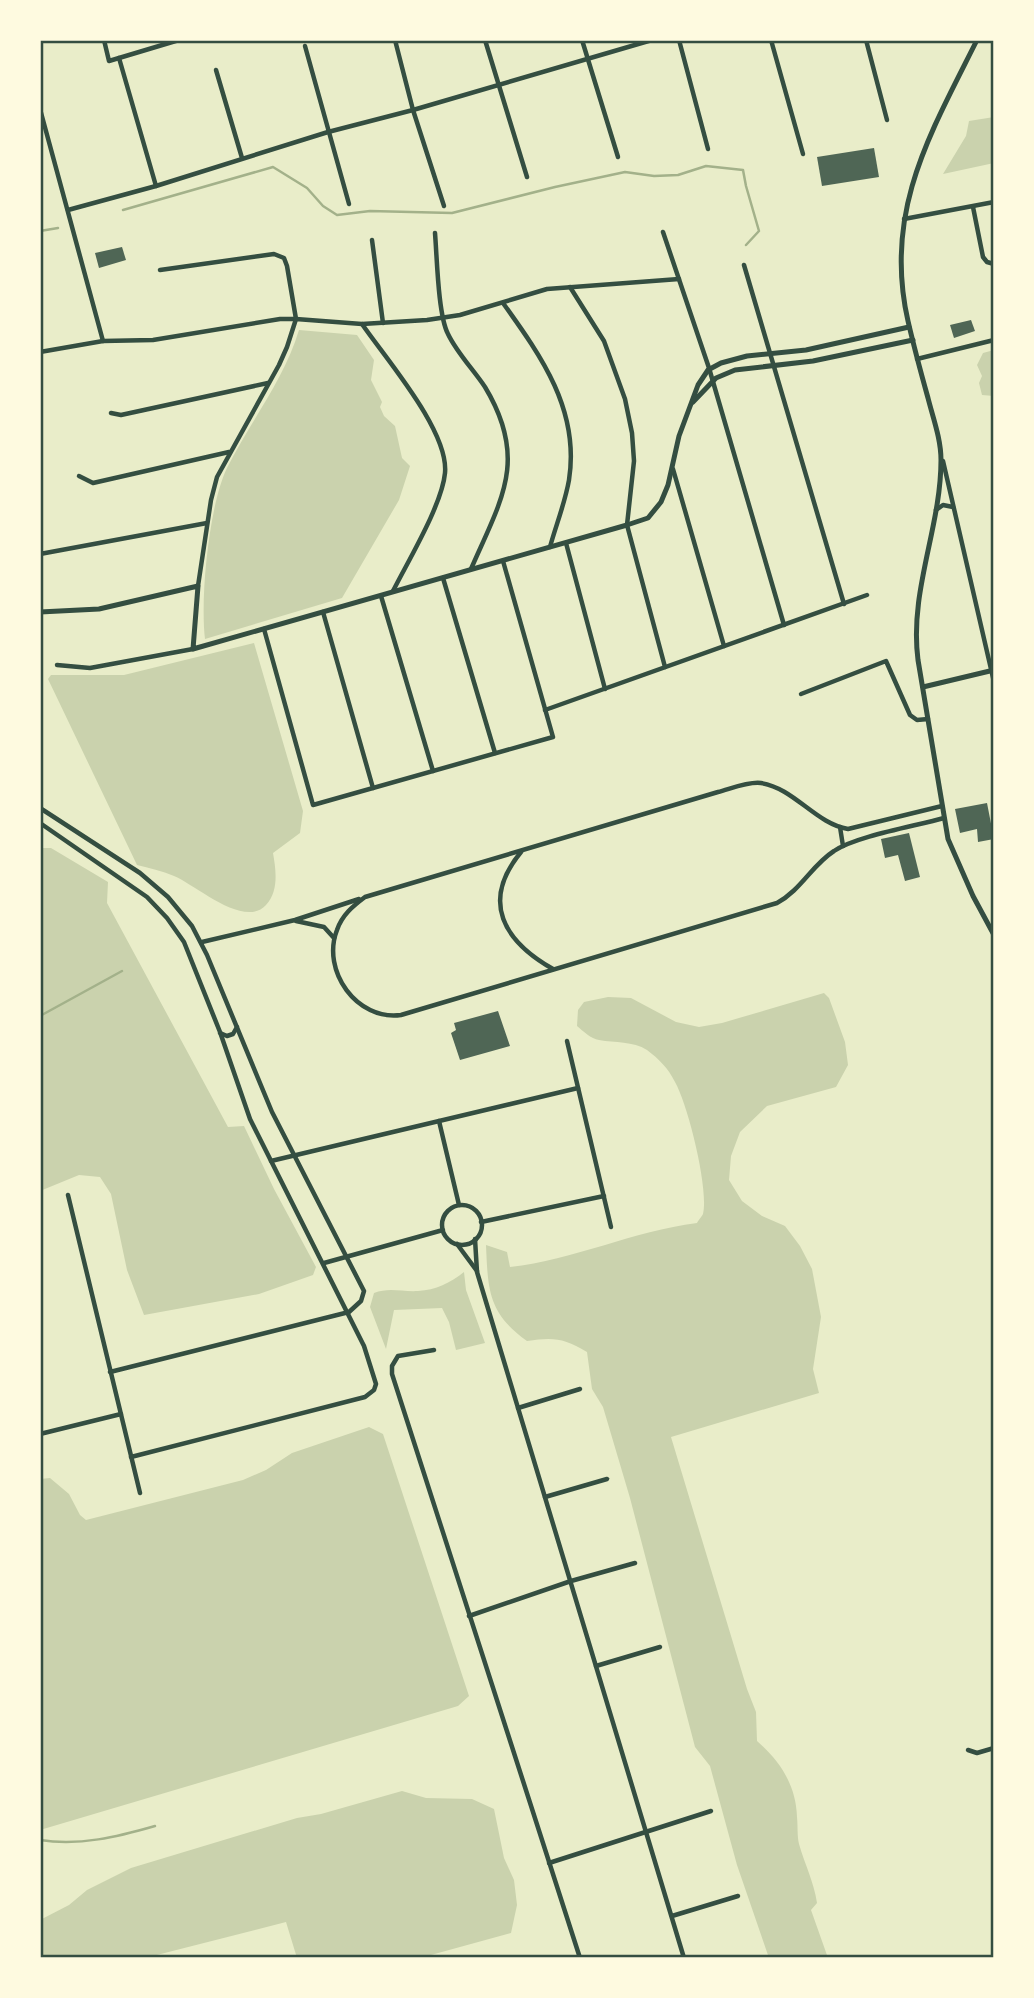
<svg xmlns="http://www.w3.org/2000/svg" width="1034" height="1998" font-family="Barlow,sans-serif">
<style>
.green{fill:#cad2ad}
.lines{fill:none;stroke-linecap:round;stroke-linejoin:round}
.stream{stroke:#a3b18a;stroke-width:2.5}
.building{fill:#4f6655}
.minor{stroke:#344e41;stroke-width:4.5}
.tertiary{stroke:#344e41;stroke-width:5}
.secondary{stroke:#344e41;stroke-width:5}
.neatline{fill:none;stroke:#344e41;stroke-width:2.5}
</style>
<rect width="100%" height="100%" fill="#e9edc9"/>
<g class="green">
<polygon points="994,117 994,163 943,174 966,136 969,121"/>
<path d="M299 330 357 335 374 360 371 380 382 402 380 407 384 416 395 426 402 458 410 466 399 500 342 598 205 639C200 598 209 505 227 468 250 422 284 380 299 330Z"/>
<polygon points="994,350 994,396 982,395 979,383 982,376 977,365 983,353"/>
<path d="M254 643 303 811 300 833 273 853C276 870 279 891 266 905 244 929 196 885 174 876 162 871 149 868 137 865L48 679 51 675H124Z"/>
<polygon points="40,848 51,848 108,882 107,903 228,1127 244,1126 274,1189 316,1267 313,1275 259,1294 144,1315 127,1270 111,1194 100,1177 79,1175 40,1191"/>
<path d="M824 993 829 998 845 1042 848 1065 836 1087 767 1106 740 1132 731 1156 729 1180 742 1201 762 1216 785 1226 800 1246 812 1269 821 1317 813 1369 819 1393 671 1437 747 1689 756 1712 757 1741C780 1761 796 1785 797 1817 798 1827 797 1835 799 1844 805 1865 814 1882 817 1903L811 1910 828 1958H769L737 1865 710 1766 695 1747 630 1498 603 1407 592 1389 587 1352C564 1338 553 1337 527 1341 488 1313 488 1290 486 1245L507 1252 510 1267C574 1260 633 1231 697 1223 698 1221 702 1216 703 1214 709 1189 688 1105 675 1082 668 1068 659 1059 647 1050 633 1041 615 1043 599 1040 591 1039 583 1031 577 1026L578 1010 584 1002 608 997 631 998 676 1022 699 1027 722 1023Z"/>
<path d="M464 1272 466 1290 485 1343 456 1350 449 1322 442 1308 394 1310 386 1349 370 1307 374 1293C389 1287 402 1292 418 1291 436 1290 450 1283 464 1272Z"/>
<polygon points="369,1427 383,1434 469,1696 458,1706 40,1830 40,1479 50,1478 69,1494 80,1515 86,1520 243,1480 266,1470 292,1453"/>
<polygon points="402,1791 426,1798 472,1799 494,1809 504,1858 514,1880 517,1905 511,1933 420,1958 297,1958 286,1922 145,1958 40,1958 40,1920 69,1905 87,1890 131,1868 297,1818 321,1814"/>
</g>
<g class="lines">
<g class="stream">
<polyline points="123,210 273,167 307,188 323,206 337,215 370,211 452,213 555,187 625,172 654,176 678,175 706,166 743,170 746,186 759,231 746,245"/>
<polyline points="40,231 58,228"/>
<polyline points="40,1016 122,971"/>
<path d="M40 1840C80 1846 117 1837 155 1826"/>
</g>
</g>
<g class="building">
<polygon points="874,148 879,177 822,186 817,157"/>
<polygon points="122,247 126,260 99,268 95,253"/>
<polygon points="971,320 975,331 954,338 950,325"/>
<polygon points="987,803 994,839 978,842 977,829 960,833 955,809"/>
<polygon points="909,833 920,877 905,881 898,855 885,858 881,839"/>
<polygon points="498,1011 510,1046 460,1060 451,1033 456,1030 454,1023"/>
</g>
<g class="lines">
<g class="minor">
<polyline points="104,40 109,61 179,40"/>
<polyline points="395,40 413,110 444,206"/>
<polyline points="485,40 527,177"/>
<polyline points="582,40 618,157"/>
<polyline points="679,40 708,149"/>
<polyline points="771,40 803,154"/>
<polyline points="866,40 887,120"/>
<polyline points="305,46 349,204"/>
<polyline points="119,58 156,186"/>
<polyline points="216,70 242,158"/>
<polyline points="40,109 103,341"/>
<polyline points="973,207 983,257 987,262 994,264"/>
<polyline points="68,210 156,186 328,132 413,110 652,40"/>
<polyline points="904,219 994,202"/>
<polyline points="663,232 709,368 784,625"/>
<path d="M435 233C437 257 438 315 448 334 457 353 473 369 485 387 529 460 501 500 471 569"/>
<polyline points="372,240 383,323"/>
<polyline points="744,265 844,604"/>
<polyline points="570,287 604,341 625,399 632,433 634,461 627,525 665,667"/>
<path d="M503 303C541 356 580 410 569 480 565 503 556 525 550 547"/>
<path d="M362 324C386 359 449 431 445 473 442 505 408 561 393 591"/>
<polyline points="40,352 103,341 153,340 280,319 296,319 287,266 284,258 274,254 160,270"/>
<polyline points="917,359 994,340"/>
<polyline points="111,413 121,415 268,383"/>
<polyline points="943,461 994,682"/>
<polyline points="673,469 724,646"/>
<polyline points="79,476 93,483 229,452"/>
<polyline points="936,510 943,505 953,507"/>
<polyline points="566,543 605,689"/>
<polyline points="40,554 207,523"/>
<polyline points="443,578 495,753"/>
<polyline points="198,586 211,500 217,477 279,365 287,347 296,319 362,324 427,320 460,315 547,289 679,279"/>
<polyline points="381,596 433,771"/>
<polyline points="323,612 373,788"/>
<polyline points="264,629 313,805 553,737 503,561"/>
<polyline points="57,665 90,668 193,649"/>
<polyline points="801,694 886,661 910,715 917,720 928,719"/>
<polyline points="545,710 867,595"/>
<path d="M942 806 848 829C816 824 794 788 761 783 749 781 730 789 718 792L365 897C353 906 342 915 337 930 321 971 357 1021 401 1015L777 903C801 890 812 865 834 851 856 836 916 826 944 818"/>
<polyline points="40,808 140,873 168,897 192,926 207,955 272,1112 364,1291 361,1301 349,1312 110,1372"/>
<polyline points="40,823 147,897 167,918 184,942 220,1032 250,1119 364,1346 376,1384 374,1390 365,1397 131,1457"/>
<polyline points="840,827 843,846"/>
<path d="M521 852C480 902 504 941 553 969"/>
<polyline points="296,921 324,927 334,938"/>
<polyline points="202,942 295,920 359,899"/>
<polyline points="220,1033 227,1036 233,1034 237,1027"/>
<polyline points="567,1041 611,1227"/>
<polyline points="439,1121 459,1205"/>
<polyline points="271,1161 578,1088"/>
<polyline points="68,1195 140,1493"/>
<circle cx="462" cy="1225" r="20"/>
<polyline points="481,1222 604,1196"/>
<polyline points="475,1239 477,1272 684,1958"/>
<polyline points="457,1244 477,1271"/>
<polyline points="324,1263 443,1230"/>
<polyline points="434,1350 398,1356 392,1366 392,1374 580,1958"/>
<polyline points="518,1408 580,1389"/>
<polyline points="40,1434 121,1414"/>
<polyline points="545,1497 607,1479"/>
<polyline points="469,1616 571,1581 635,1563"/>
<polyline points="596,1666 660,1647"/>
<polyline points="968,1750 977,1753 994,1748"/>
<polyline points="549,1863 711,1811"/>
<polyline points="672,1916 738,1896"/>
</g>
<g class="tertiary">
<polyline points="693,402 716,378 735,370 813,361 913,340"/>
<polyline points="40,612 99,609 198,586 193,649 627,525 648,518 661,502 668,485 679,436 698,385 708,370 721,363 747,356 806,350 909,327"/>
<polyline points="923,687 994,670"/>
</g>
<path class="secondary" d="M977 40C930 134 883 212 908 321 914 347 921 373 928 398 933 418 941 439 941 460 941 528 909 591 918 660L948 839 973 896 994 935"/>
</g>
<rect width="1034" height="1998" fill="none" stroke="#fefae0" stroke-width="84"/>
<rect x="42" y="42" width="950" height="1914" class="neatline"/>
</svg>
